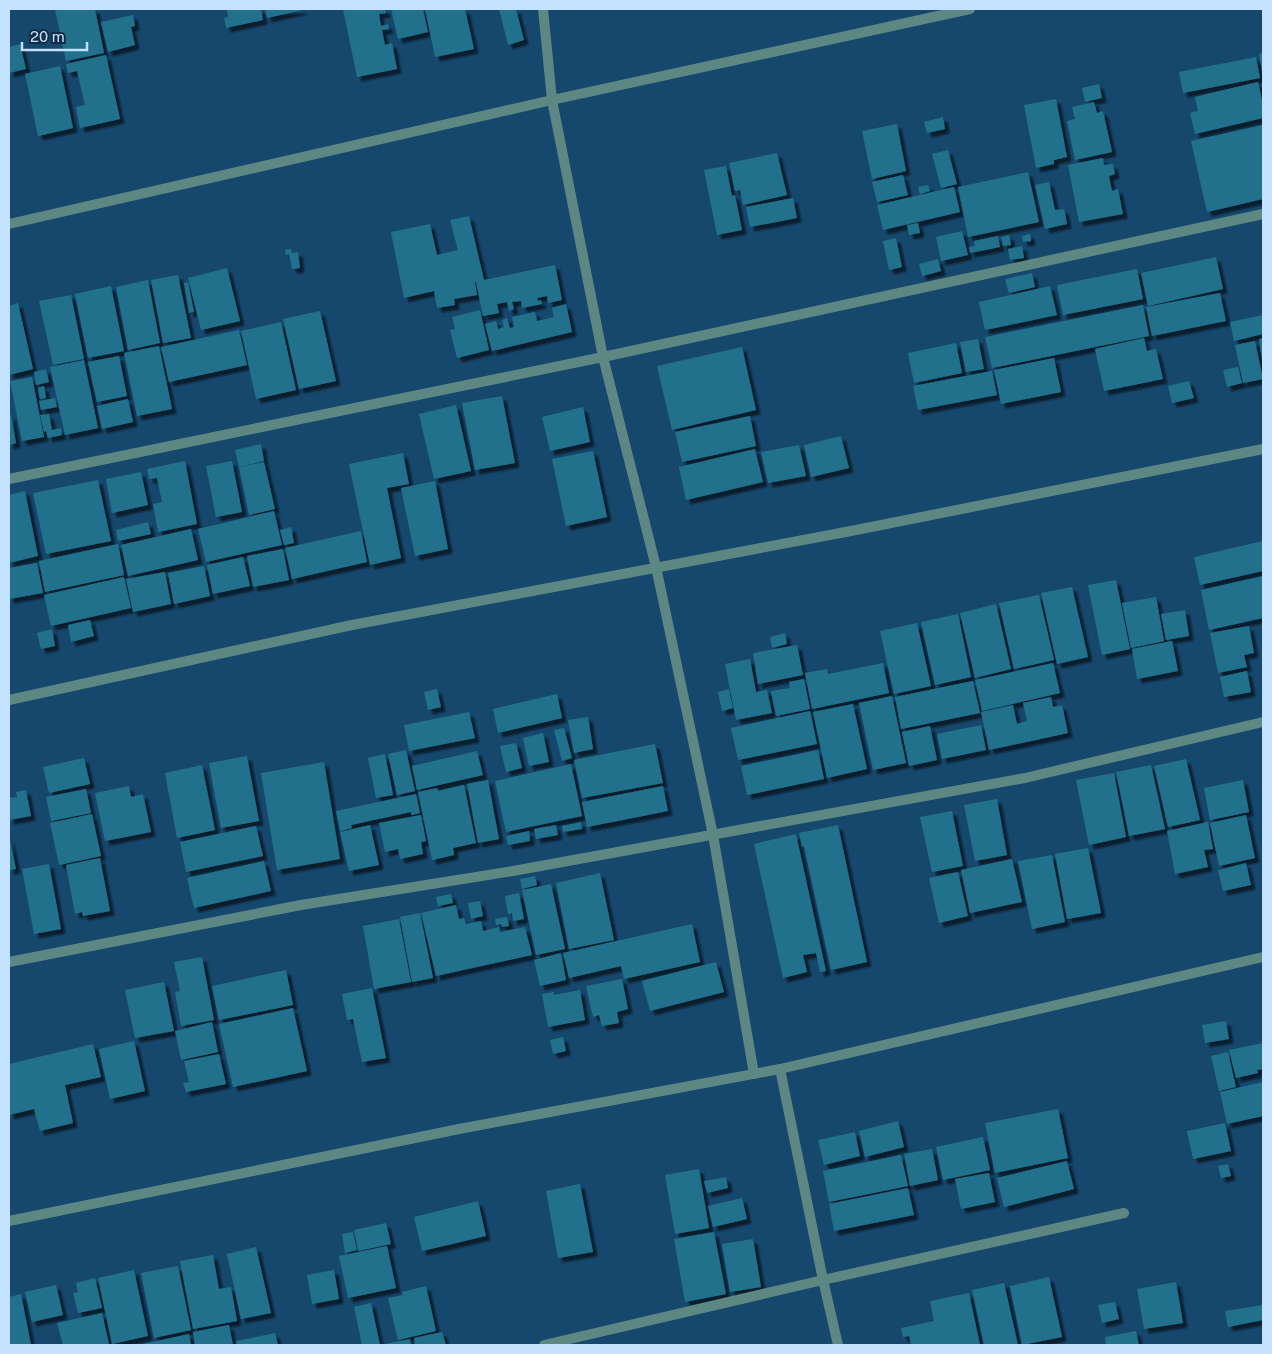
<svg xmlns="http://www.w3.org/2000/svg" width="1272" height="1354" font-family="'Public Sans',sans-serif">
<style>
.building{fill:#22718c;filter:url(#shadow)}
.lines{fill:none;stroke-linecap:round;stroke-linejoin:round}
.street{stroke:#5d8782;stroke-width:10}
</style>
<defs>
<filter id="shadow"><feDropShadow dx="4.5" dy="4.5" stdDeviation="1" flood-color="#0009"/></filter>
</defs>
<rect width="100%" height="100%" fill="#16486e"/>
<g class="building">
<polygon points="55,9 95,9 104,53 66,61"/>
<polygon points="227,9 261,9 263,20 226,28 224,18 228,17"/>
<polygon points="265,9 303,9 303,10 267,18"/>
<polygon points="343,9 385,9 386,13 379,14 381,26 388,24 389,29 382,30 385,45 392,43 397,69 357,77"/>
<polygon points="391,9 423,9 428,32 398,39"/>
<polygon points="425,9 465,9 474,49 435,57"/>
<polygon points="499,9 516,9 524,40 508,45"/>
<polygon points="133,15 135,26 131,27 135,45 108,52 101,22"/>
<polygon points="20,44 26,69 9,73 9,47"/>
<polygon points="1263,53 1263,71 1262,71 1259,54"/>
<polygon points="106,55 120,119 80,128 76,107 85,105 77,71 68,73 66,64"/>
<polygon points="1256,57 1260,78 1183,93 1179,72"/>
<polygon points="60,66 73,128 38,136 25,74"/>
<polygon points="1258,82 1263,105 1263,118 1195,134 1190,113 1198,111 1195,97"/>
<polygon points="1099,84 1102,98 1085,102 1082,88"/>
<polygon points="1056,99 1067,157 1054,160 1054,164 1036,168 1024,105"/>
<polygon points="1094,102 1097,113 1103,111 1112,152 1075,160 1067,121 1075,119 1072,107"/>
<polygon points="943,117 945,129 927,133 924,122"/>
<polygon points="897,124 906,171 872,179 862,131"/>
<polygon points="1263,125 1263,199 1207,212 1191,141"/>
<polygon points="948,150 957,184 941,188 932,154"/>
<polygon points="777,153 787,195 743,205 740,190 735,191 729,163"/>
<polygon points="1103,158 1104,165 1113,164 1115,174 1109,176 1112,191 1118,189 1123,214 1079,222 1068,165"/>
<polygon points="726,166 732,196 735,195 742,230 717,235 704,170"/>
<polygon points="1028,172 1039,222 968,237 958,187"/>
<polygon points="903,175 908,195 877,202 872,182"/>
<polygon points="1049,182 1055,210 1064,209 1067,224 1045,229 1035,185"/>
<polygon points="928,185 930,191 920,194 918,187"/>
<polygon points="954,187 960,212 883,230 877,205"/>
<polygon points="793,198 797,218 750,227 746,207"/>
<polygon points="469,216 484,280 555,265 562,300 548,303 547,296 537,298 538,301 541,300 542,304 522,308 521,301 512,302 514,309 509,311 507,302 497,304 499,313 483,316 476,282 475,282 477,295 454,299 455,305 437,308 434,291 404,298 391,232 430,224 437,255 458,250 450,220"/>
<polygon points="918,223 920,233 909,235 907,225"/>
<polygon points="962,231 968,255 941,261 936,237"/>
<polygon points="1030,234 1031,241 1023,242 1022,236"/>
<polygon points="1009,235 1011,245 1003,246 1001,237"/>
<polygon points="998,236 1000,247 970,253 969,247 975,246 974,241"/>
<polygon points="896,238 902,267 889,270 883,241"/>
<polygon points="1022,246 1024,258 1010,260 1008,249"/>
<polygon points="291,249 292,253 298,252 300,268 292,269 289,254 286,255 285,250"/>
<polygon points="1216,257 1223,289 1148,306 1141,273"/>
<polygon points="938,259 941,271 922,276 919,264"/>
<polygon points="227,268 240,321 201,330 188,278"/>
<polygon points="1137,269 1143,299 1063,315 1057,285"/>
<polygon points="1032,273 1035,287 1009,293 1005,279"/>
<polygon points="178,275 191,338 163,343 151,280"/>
<polygon points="148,280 160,343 128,350 116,287"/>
<polygon points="188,282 194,312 189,313 184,283"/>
<polygon points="111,286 124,351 88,358 75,294"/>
<polygon points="1050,286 1057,315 985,330 979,302"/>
<polygon points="1220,293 1226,321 1152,336 1146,307"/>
<polygon points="71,295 84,359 53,365 39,301"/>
<polygon points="18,303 33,369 9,375 9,306"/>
<polygon points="566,304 572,332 492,351 485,324 496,321 498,329 504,327 502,320 507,318 510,328 514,327 512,317 535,312 537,321 554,317 552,308"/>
<polygon points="1143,305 1149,336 992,368 985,337"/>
<polygon points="480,310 489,350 457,358 450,330 455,329 452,317"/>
<polygon points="320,311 336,381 299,389 283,319"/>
<polygon points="1263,315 1263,334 1234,341 1230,322"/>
<polygon points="281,322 296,390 256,399 241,331"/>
<polygon points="239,330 247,365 169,382 161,347"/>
<polygon points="1144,338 1147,351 1156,349 1163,379 1104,391 1095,349"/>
<polygon points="1263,338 1263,359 1262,359 1259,339"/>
<polygon points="978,339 984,369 966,372 960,342"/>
<polygon points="1255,341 1263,379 1243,383 1235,345"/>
<polygon points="956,343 962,373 914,383 908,353"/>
<polygon points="159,346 172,409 137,416 124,353"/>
<polygon points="742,347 756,410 672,430 657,366"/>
<polygon points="119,356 127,396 97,402 88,362"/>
<polygon points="1054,358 1061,392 1001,404 994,370"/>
<polygon points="84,360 98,428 65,435 50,367"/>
<polygon points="1238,367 1242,383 1227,387 1223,370"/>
<polygon points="46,369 49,382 36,385 34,372"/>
<polygon points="992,371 997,395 918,410 913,386"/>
<polygon points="32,377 44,437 22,441 10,381"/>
<polygon points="1189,381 1194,398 1172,403 1168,386"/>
<polygon points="44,386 46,398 40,399 38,388"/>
<polygon points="502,396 515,463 475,470 462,403"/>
<polygon points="55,398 57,407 41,410 39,401"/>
<polygon points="128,399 133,422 102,429 97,406"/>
<polygon points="456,405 471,471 434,479 419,414"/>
<polygon points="583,407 590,442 550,451 542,417"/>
<polygon points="49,414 52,430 61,428 62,435 48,438 46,431 44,432 40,415"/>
<polygon points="11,415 16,443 9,445 9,416"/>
<polygon points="750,416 756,446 682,462 675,432"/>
<polygon points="841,436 849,468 811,477 804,445"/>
<polygon points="261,444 264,461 239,467 235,450"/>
<polygon points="799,445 806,476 768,483 761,452"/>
<polygon points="755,449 763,482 686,500 679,467"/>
<polygon points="593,451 607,517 566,526 552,459"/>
<polygon points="403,453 409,484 387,488 401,558 370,565 349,464"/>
<polygon points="185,461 197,524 158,532 153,504 162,502 157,478 149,479 147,469"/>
<polygon points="232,461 242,512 216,517 206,466"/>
<polygon points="264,462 275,509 249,515 239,467"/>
<polygon points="141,472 148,505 112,513 106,479"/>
<polygon points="98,480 111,541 46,554 33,493"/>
<polygon points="435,481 448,549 415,556 401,488"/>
<polygon points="25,491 38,556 9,563 9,495"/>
<polygon points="274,511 282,545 206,562 198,529"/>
<polygon points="148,522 151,534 118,541 116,530"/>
<polygon points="291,527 294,543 284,545 280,530"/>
<polygon points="191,529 198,560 128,576 121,545"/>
<polygon points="361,531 367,562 292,579 285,548"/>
<polygon points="1263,541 1263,571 1200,585 1194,557"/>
<polygon points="118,544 124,575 45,592 39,561"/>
<polygon points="283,549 289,580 253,587 247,556"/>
<polygon points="243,557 250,586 213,594 207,565"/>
<polygon points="37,563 43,593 9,599 9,568"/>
<polygon points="204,566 210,596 174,604 168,573"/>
<polygon points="165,572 171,604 133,612 126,579"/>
<polygon points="1263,576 1263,618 1209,630 1201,590"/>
<polygon points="124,577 131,608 51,626 44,595"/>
<polygon points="1116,580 1130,649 1102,655 1088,585"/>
<polygon points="1072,587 1088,657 1057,664 1041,593"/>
<polygon points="1039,595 1054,660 1014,669 999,603"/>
<polygon points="1156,597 1164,641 1131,648 1122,603"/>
<polygon points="996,604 1011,669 975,678 960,613"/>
<polygon points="1185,610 1189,636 1166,640 1161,614"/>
<polygon points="958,614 971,677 935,685 921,622"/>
<polygon points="90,620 94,636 71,642 68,625"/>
<polygon points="917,623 931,686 894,694 880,631"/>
<polygon points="1249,626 1254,653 1244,655 1247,667 1218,673 1210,633"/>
<polygon points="52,629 55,646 41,649 37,633"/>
<polygon points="785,633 787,644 772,648 770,637"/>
<polygon points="1172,641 1178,671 1137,679 1132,649"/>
<polygon points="797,645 803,675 758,684 753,653"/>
<polygon points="750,659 756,692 767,690 772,713 736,720 725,664"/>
<polygon points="883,663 889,693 812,709 805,673 827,669 828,674"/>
<polygon points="1053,663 1060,693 982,711 975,680"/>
<polygon points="1247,671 1251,692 1224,697 1220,677"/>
<polygon points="804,679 810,709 776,716 771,691 790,688 789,682"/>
<polygon points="973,681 980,713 901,729 895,697"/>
<polygon points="437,689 441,707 428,710 424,692"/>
<polygon points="729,689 733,708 722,711 718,692"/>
<polygon points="557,694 562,718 498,733 493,709"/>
<polygon points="892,696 906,763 873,770 859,703"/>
<polygon points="1051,697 1053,707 1062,705 1068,733 989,750 981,712 1013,705 1017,724 1027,721 1023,703"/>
<polygon points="853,704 867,769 827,778 813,712"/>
<polygon points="810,711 817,744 738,760 731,728"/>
<polygon points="469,712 475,738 409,751 404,725"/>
<polygon points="588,717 593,749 574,753 568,720"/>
<polygon points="981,725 986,750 942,759 937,734"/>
<polygon points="930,726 937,760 909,766 902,732"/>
<polygon points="564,728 572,758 562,761 554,730"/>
<polygon points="543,733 549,762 529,766 523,738"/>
<polygon points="516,743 522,768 506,772 500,746"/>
<polygon points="655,744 663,783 582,798 574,760"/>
<polygon points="406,750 415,791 397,795 388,754"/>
<polygon points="818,750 824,779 747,795 741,766"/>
<polygon points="477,751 483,775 417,790 412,766"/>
<polygon points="385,754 393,795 376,798 368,758"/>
<polygon points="247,756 259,821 221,828 209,763"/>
<polygon points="84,758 90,784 49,793 43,767"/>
<polygon points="1186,759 1200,820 1168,827 1154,766"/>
<polygon points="324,762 340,859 277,870 261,773"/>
<polygon points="571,764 582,816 506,832 495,781"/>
<polygon points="202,765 215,830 177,838 165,773"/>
<polygon points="1151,765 1165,829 1129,836 1116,772"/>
<polygon points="1114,773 1126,837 1089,845 1076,780"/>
<polygon points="488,780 499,839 478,843 467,784"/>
<polygon points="1243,780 1249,812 1210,820 1204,788"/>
<polygon points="464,785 476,843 453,848 454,855 432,860 418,792 437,788 438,791"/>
<polygon points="129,786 131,797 143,794 151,832 105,841 95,793"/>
<polygon points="663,786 668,811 587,827 582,802"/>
<polygon points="86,789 91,813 51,821 46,797"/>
<polygon points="26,790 31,816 9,820 9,798 17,797 16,792"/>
<polygon points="416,794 420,813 411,815 411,812 351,825 352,828 340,831 336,811"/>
<polygon points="997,799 1007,855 975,861 964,805"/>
<polygon points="952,811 963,866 932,872 920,817"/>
<polygon points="92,814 101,856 59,865 50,823"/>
<polygon points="421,815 426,841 421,842 423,854 400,859 398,849 385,852 379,823"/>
<polygon points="1246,815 1255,858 1219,866 1210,823"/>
<polygon points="581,822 582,829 563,832 562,826"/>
<polygon points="1208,822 1213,849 1204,850 1208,867 1175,874 1167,831"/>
<polygon points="370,825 379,865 349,871 340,832"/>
<polygon points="556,825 558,835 536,839 534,829"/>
<polygon points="838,825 867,962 831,970 804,846 802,847 799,833"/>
<polygon points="256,826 263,856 186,872 180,842"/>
<polygon points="529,831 530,841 508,845 506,836"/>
<polygon points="796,834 826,971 820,972 816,953 803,955 807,972 783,978 754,844"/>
<polygon points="9,836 16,869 9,870"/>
<polygon points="1088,848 1101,913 1067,919 1055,854"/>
<polygon points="1052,855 1065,922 1032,929 1018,861"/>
<polygon points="100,858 110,911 83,916 82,912 75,914 66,865"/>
<polygon points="1012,859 1022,902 970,913 961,870"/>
<polygon points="264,861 271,891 194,908 187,878"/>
<polygon points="1246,863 1251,885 1223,891 1218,870"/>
<polygon points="49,864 61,929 34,934 22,869"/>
<polygon points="958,872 968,916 939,923 929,878"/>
<polygon points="600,873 614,940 569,949 556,883"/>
<polygon points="535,876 537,885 522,889 520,879"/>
<polygon points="551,884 565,949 536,955 522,890"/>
<polygon points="519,893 524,919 513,921 512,913 508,914 505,896"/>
<polygon points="451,894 453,903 438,906 436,897"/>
<polygon points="480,901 483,916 471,919 468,903"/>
<polygon points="456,905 459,919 464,918 466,924 481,921 483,931 499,927 500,932 525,927 532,955 436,976 421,913"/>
<polygon points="420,913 433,978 412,982 400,917"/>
<polygon points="507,917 509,926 502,927 501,924 496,925 495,919"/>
<polygon points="399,919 411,982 374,989 363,926"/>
<polygon points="692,924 700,962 624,979 621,966 569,978 563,953"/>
<polygon points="561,953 566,980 540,986 534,960"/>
<polygon points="202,957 214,1020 181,1026 175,992 180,991 174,962"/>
<polygon points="716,962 724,992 650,1011 642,981"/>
<polygon points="286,970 293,1005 219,1020 212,986"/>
<polygon points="622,979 628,1009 617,1012 619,1023 602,1026 599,1015 593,1017 586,986"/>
<polygon points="164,982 174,1031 135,1038 125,990"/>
<polygon points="372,988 386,1058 362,1062 353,1019 347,1020 342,994"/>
<polygon points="580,990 585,1020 548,1027 542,994 554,992 554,995"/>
<polygon points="293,1008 307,1071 233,1087 219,1024"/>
<polygon points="1226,1021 1229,1039 1205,1043 1202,1025"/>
<polygon points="212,1022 218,1052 181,1060 175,1031"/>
<polygon points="563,1037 566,1051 553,1054 550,1040"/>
<polygon points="134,1041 145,1091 110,1099 99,1049"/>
<polygon points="1263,1043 1263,1069 1257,1070 1258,1073 1236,1078 1229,1050"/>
<polygon points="93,1044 101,1077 65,1085 73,1123 40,1131 34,1109 9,1115 9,1064"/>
<polygon points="1228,1052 1236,1087 1219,1091 1211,1056"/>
<polygon points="219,1054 226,1084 186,1092 183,1083 189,1082 184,1061"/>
<polygon points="1263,1082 1263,1116 1227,1124 1220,1092"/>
<polygon points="1058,1109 1068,1158 995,1173 985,1123"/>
<polygon points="898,1121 904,1147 865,1157 859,1131"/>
<polygon points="1225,1123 1231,1151 1193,1159 1187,1131"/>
<polygon points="855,1132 860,1156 824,1165 818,1140"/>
<polygon points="983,1137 990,1170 943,1180 936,1147"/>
<polygon points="932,1149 938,1180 910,1186 904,1154"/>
<polygon points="901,1155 908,1186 829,1202 823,1171"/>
<polygon points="1067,1161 1074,1189 1004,1207 997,1178"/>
<polygon points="1228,1164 1231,1176 1221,1178 1218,1166"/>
<polygon points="699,1169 709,1228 675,1234 665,1175"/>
<polygon points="989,1173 995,1202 961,1209 955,1179"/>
<polygon points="726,1177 728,1188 707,1193 704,1181"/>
<polygon points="580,1184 593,1252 558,1258 546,1191"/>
<polygon points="908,1188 914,1215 834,1231 829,1204"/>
<polygon points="742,1198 747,1219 713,1227 708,1206"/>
<polygon points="478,1201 486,1236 422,1251 414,1217"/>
<polygon points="386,1223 391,1244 358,1251 354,1230"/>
<polygon points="353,1232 357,1250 345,1253 342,1234"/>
<polygon points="714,1232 726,1294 685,1302 674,1239"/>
<polygon points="753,1239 761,1287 730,1292 722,1244"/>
<polygon points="387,1246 396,1288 348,1298 339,1256"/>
<polygon points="256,1247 271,1313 241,1319 227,1254"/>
<polygon points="213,1255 219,1289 231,1287 237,1321 193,1329 180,1261"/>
<polygon points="178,1266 191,1330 154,1338 141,1273"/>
<polygon points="134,1270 148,1336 112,1344 98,1278"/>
<polygon points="334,1270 339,1299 312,1304 307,1275"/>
<polygon points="1049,1277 1062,1337 1022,1345 1010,1286"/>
<polygon points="95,1278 102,1308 78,1313 73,1293 78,1292 76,1283"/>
<polygon points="1176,1282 1183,1323 1144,1329 1137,1289"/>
<polygon points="1004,1283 1018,1345 984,1345 972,1290"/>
<polygon points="56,1285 63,1315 32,1322 25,1292"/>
<polygon points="426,1286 436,1331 398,1340 388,1298 403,1295 402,1292"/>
<polygon points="969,1293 980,1345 907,1345 911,1344 909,1336 903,1337 901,1328 934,1321 930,1301"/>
<polygon points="21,1294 31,1345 9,1345 9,1297"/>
<polygon points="1115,1302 1119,1319 1102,1323 1098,1305"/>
<polygon points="371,1303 380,1345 362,1345 354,1307"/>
<polygon points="1263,1305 1263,1320 1228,1327 1225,1311"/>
<polygon points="102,1313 109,1344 63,1345 57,1323"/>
<polygon points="229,1325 233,1345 195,1345 193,1332"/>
<polygon points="1136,1331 1139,1345 1106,1345 1105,1337"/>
<polygon points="442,1332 446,1345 415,1345 414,1338"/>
<polygon points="275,1333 278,1345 237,1345 236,1341"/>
<polygon points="189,1334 191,1345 143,1345 143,1344"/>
<polygon points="410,1339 411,1345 385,1345 385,1344"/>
</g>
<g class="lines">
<g class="street">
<polyline points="543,9 552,100 603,357 656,567 713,835 754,1074"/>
<polyline points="9,224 552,100 970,9"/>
<polyline points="9,479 603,357 1263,214"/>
<polyline points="9,700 352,625 851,531 1263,449"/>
<polyline points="9,962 301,905 513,871 1025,778 1263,722"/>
<polyline points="780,1069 823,1280 838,1345"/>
<polyline points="9,1221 459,1129 780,1069 1263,957"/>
<polyline points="544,1345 823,1280 1124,1213"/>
</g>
</g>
<rect width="1272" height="1354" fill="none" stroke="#c2e2ff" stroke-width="20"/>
<path d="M22 42v8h65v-8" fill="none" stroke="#c2e2ff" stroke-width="2.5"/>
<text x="30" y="42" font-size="15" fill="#c2e2ff" stroke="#122d43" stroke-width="4" paint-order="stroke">20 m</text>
</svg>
